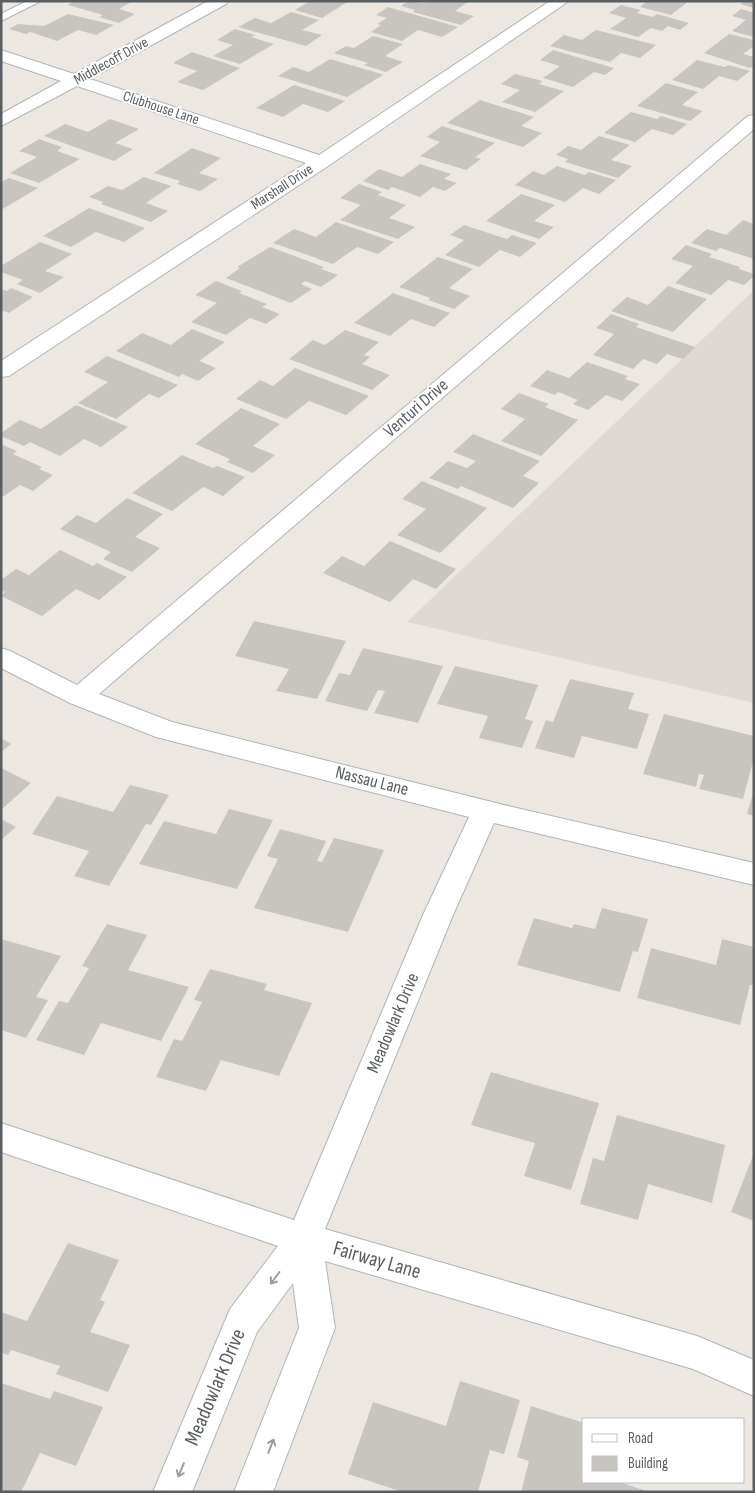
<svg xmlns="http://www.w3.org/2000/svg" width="755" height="1493" font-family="'Sofia Sans Condensed',sans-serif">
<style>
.education{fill:#ded9d2}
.building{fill:#c8c5c0}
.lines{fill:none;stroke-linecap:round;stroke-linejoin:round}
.service-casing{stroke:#b1b5b8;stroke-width:2}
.minor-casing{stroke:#b1b5b8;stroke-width:2}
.service{fill:#fff;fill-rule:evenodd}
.minor{fill:#fff;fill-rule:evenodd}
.oneway{stroke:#9b9ea0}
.labels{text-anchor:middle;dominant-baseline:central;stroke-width:4;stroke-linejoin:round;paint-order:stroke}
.far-street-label{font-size:15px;fill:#595e61;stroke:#fff}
.street-label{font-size:18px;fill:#595e61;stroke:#fff}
.near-street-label{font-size:21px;fill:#595e61;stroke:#fff}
</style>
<rect width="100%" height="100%" fill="#ece8e1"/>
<polygon class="education" points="754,290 754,703 407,622"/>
<g class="building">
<polygon points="74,1 133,1 119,9 135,14 119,23 99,17 103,15 68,5"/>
<polygon points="310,1 349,1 322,18 295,10"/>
<polygon points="408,1 425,3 428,1 469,1 455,11 474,16 461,25 413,12 415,10 401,6"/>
<polygon points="647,1 689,1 671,15 640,7"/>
<polygon points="745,1 754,1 754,8 740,4"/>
<polygon points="621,5 641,10 637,13 653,17 657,14 689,23 680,30 668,26 662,31 651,28 638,37 610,29 626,18 609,13"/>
<polygon points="388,7 458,27 442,37 418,30 402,41 371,32 381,25 377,24 387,18 376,15"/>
<polygon points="741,9 754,13 754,37 732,31 746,20 732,16"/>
<polygon points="291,12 319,20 302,30 322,35 306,46 238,27 255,18 271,23"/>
<polygon points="68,14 114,25 96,35 78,30 57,41 30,32 26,34 9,29 18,24 44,26"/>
<polygon points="235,29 255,35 251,37 274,44 240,64 213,56 233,45 217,40"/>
<polygon points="596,30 656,45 640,58 621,53 610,62 550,46 564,35 582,40"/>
<polygon points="729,34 754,40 754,46 743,54 754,57 754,65 750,68 704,53"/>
<polygon points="373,36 403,44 385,56 403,62 386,72 364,65 368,63 334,53 346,46 354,48"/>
<polygon points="553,50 614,68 605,75 594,72 573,87 543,78 560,66 540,60"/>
<polygon points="192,52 240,68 203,90 177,82 197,71 173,63"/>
<polygon points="330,59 378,73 383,75 347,97 278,76 293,67 309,72"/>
<polygon points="697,60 725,67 728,65 750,71 737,81 719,76 703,89 672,80"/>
<polygon points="515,74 543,81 539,84 564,91 535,112 502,102 520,90 501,84"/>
<polygon points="666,83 698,92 682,105 703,111 690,121 637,106"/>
<polygon points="294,85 345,101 328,112 303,104 283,117 256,108"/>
<polygon points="480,100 534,117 521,126 542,133 523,147 447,123"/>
<polygon points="631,112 657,119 661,116 687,124 673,135 652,129 635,142 604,133"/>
<polygon points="110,119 139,129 115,143 133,149 114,161 44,136 65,124 88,132"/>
<polygon points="442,126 495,143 475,157 481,159 466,170 420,156 440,142 427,137"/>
<polygon points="599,136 630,145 611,160 632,166 618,178 565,162 568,159 556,155 568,146 581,150"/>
<polygon points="39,139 62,147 57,151 80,159 39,183 10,173 37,157 19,151"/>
<polygon points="192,148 221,158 199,173 218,179 200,191 177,184 180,181 154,173"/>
<polygon points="420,164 451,174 444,179 457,183 445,191 433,187 420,197 392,187 388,190 363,181 379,169 402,177"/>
<polygon points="557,166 585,175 589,172 616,180 599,194 583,188 565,202 515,185 533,171 544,175"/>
<polygon points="144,177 171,186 146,203 168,211 151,222 101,204 103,202 89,197 108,186 122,190"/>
<polygon points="9,178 38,188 1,210 1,182"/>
<polygon points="359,184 382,192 378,195 406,205 389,218 415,227 398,239 340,220 361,205 340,198"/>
<polygon points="521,194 555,205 534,221 554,227 539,239 486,221"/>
<polygon points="89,208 145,228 124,242 96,232 71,247 43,236"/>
<polygon points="743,220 754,224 754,259 720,248 716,251 691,243 707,229 726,235"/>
<polygon points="336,222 394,242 378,254 357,247 333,264 273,243 294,229 316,237"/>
<polygon points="464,225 507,239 512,235 537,243 520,257 500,250 479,267 445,255 464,240 450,235"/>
<polygon points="40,242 72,254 45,271 64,277 40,293 17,284 23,280 1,272 1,266"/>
<polygon points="686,245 712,254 709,257 740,267 739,269 754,274 754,276 744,285 728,280 711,295 675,283 693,266 671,259"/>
<polygon points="270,247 324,267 321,269 338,275 321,287 305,281 301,284 312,289 291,303 226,278 240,268 237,267"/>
<polygon points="438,257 473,269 449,288 470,296 454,309 428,300 430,298 399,287"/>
<polygon points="216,281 242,291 239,293 267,304 262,307 280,314 266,324 250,318 226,335 191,322 217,303 195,295"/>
<polygon points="668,286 707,299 673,332 611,311 627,297 648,305"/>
<polygon points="11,288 33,297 9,313 1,310 1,289 7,291"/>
<polygon points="393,293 450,313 434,327 411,319 390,336 354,323"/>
<polygon points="611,314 639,324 636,327 695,347 683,359 667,354 657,364 643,359 633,369 593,355 614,334 596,328"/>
<polygon points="192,329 225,342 199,361 216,368 198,381 182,374 179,377 116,351 142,333 171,345"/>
<polygon points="345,330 379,342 364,355 370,357 362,364 390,375 372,390 289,359 313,340 325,345"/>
<polygon points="107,356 178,385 159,398 149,394 116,419 78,403 108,382 84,372"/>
<polygon points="587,362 628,376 625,379 640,384 622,401 606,395 588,410 573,404 578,400 558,392 555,395 530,386 547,370 569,378"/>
<polygon points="295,368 369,396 346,415 309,401 286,419 236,399 260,380 273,386"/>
<polygon points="519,393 549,404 545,407 578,420 541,456 501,441 525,419 501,409"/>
<polygon points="76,405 128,427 101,447 84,439 60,456 30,442 24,446 1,436 1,433 20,420 41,429"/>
<polygon points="241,408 280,424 253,446 275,455 253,473 227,462 230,459 195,444"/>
<polygon points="473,434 540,461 523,476 539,483 513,508 461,486 458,489 429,478 448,461 467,468 476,461 453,452"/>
<polygon points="1,444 17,451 13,454 42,467 39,469 53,475 33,491 20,485 1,498"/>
<polygon points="182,455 213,468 217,466 245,477 223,496 203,487 172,511 132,493"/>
<polygon points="422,481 487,508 440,553 397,535 426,509 402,499"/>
<polygon points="127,498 163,514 135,537 160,548 132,572 103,559 111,552 60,529 77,515 96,523"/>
<polygon points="390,541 456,569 436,589 413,579 390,602 323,573 342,556 364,566"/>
<polygon points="60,550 93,566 97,563 127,577 99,600 76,589 42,616 1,596 5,592 1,590 1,580 16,569 29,575"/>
<polygon points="254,621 346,641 317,699 276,691 289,669 235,656"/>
<polygon points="363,648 443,666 418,723 374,713 385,691 378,690 367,711 325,701 339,673 350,675"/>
<polygon points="455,666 538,685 525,719 533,721 522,748 479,738 488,716 437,704"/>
<polygon points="570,679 634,693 628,709 649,714 637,749 582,736 574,758 535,748 546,720 553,722"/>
<polygon points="664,714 754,736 754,758 743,799 699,789 704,775 699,774 696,787 643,774"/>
<polygon points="1,738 11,744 1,752"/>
<polygon points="1,768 31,783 1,810"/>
<polygon points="130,785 169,795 151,825 146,824 109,886 74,876 89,851 32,834 57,796 113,812"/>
<polygon points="753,793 754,793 754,816 747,814"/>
<polygon points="229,809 273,820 237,889 139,864 164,821 216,834"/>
<polygon points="1,819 16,827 1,840"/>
<polygon points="280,829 326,841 317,861 322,862 334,838 384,850 348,932 254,908 278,859 267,856"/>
<polygon points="602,908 648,919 638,952 633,951 620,992 517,965 534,918 572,928 574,924 595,929"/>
<polygon points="107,924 147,935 128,970 189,987 161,1041 101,1023 84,1055 36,1040 59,1001 68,1003 89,968 82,966"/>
<polygon points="1,939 61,956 36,997 48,1000 26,1038 1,1030"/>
<polygon points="722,939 754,947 754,985 750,985 740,1025 637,998 651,948 716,965"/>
<polygon points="210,969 267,984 264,990 312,1003 279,1076 221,1060 206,1091 156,1077 174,1039 182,1041 202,1002 194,1000"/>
<polygon points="491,1072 599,1103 571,1190 524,1176 535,1143 471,1125"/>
<polygon points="617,1115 725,1145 712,1203 648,1184 638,1220 580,1204 593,1158 604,1161"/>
<polygon points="754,1153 754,1221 731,1212"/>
<polygon points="68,1243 119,1260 100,1300 105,1302 90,1332 130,1345 108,1392 56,1374 60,1366 11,1350 8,1355 1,1353 1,1312 27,1321"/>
<polygon points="460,1381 520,1400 504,1454 490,1450 478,1492 402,1492 348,1474 373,1402 446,1426"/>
<polygon points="1,1383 50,1399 54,1391 103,1407 76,1466 40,1453 21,1492 1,1492"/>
<polygon points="531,1406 584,1423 584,1458 581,1469 584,1470 584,1482 620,1482 649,1492 521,1492 529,1461 517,1457"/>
</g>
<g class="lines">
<defs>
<polygon id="service" points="27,1 41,1 1,21 1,14"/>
<g id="minor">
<polygon points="208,1 228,1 226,4 90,79 319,155 550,1 569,1 328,166 9,376 1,377 1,361 306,163 77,86 1,126 1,114 61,81 1,61 1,50 74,74"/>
<polygon points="754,115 754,129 99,694 172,722 504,805 754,863 754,885 494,823 453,915 325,1229 697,1336 754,1360 754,1396 693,1369 325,1261 335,1328 273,1492 234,1492 299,1328 293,1283 257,1332 192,1492 153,1492 230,1309 278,1246 1,1152 1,1123 294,1220 423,915 469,817 156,737 70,703 1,668 1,648 10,651 77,685 748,116"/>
</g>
</defs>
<use href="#service" class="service-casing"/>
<use href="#minor" class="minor-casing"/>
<use href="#service" class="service"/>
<use href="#minor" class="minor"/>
</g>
<defs><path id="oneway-shaft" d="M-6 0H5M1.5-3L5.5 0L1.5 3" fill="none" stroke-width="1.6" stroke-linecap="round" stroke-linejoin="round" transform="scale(1.25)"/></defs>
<g class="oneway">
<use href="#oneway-shaft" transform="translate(275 1278) rotate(127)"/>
<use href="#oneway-shaft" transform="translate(271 1446) rotate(-69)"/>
<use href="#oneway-shaft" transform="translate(181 1470) rotate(113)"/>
</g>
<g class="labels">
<g class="far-street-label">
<text transform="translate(111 61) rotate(-29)">Middlecoff Drive</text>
<text transform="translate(161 108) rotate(18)">Clubhouse Lane</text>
<text transform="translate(282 187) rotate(-33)">Marshall Drive</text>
</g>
<g class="street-label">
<text transform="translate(416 408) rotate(-41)">Venturi Drive</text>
<text transform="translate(372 781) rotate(14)">Nassau Lane</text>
<text transform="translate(393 1023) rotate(-67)">Meadowlark Drive</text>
</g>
<g class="near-street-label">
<text transform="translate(377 1260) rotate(16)">Fairway Lane</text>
<text transform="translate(215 1387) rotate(-67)">Meadowlark Drive</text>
</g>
</g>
<rect width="755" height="1493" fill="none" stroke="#595e61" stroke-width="5"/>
<rect x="582" y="1418" width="162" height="65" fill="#ffffff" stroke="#bdbfc0"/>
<rect x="592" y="1434" width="25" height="8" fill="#ffffff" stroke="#bdbfc0"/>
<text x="628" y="1443" font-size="15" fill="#595e61">Road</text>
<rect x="592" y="1456" width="25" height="15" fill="#c8c5c0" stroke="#bdbfc0"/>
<text x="628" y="1468" font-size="15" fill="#595e61">Building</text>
</svg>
